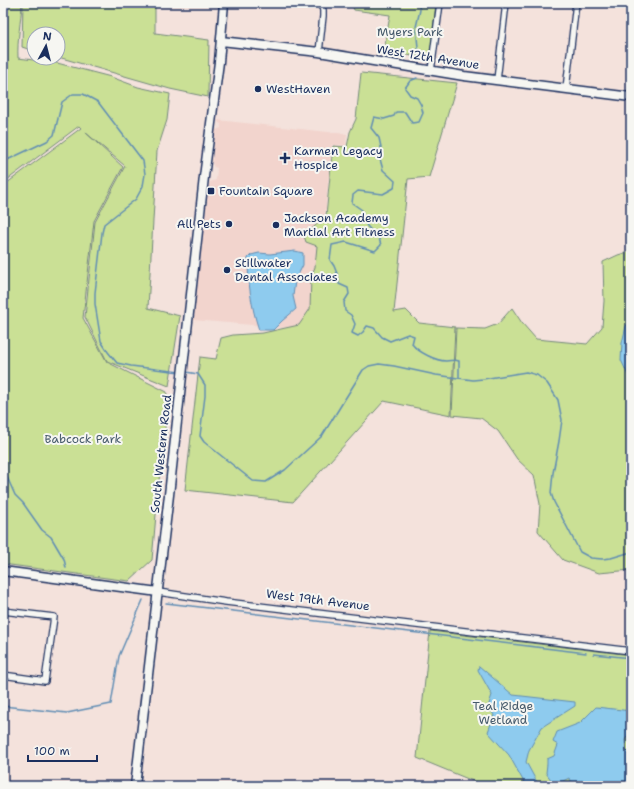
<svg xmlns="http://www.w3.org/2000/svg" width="634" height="789" font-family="'Shantell Sans',sans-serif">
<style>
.built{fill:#f2d4cd}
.green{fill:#cae095;stroke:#72887a}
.water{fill:#8ecbee;stroke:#608db4}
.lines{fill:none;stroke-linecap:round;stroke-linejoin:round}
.stream{stroke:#608db4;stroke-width:1.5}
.street-casing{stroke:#1b2f5e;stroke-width:8}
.secondary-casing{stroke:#1b2f5e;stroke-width:11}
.street{stroke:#f6f6f2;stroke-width:5.5}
.secondary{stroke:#f6f6f2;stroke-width:8}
.poi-dot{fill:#1b2f5e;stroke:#f6f6f2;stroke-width:1.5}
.labels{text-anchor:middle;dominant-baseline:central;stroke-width:4;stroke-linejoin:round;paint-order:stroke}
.park-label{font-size:12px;fill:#475b6c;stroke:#f6f6f2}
.street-label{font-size:12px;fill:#1b2f5e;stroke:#f6f6f2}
.poi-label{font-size:12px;fill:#1b2f5e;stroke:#f6f6f2;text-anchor:start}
</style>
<rect width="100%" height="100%" fill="#f4e2dc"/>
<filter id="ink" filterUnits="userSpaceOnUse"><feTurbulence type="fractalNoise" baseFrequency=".025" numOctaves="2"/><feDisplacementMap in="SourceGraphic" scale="8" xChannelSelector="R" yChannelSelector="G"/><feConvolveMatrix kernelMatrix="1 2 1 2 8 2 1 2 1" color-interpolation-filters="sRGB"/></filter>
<g filter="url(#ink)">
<polygon class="built" points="217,120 347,134 346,146 332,145 326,207 309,330 193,320 205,218 209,185 210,182 216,180 217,168 214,167 212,163 215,133 216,130 221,128 221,124 219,123"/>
<g class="green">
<path d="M3 3H22C21 21 17 40 18 58L57 63 111 77 138 87 170 94 167 120 157 151 148 308 180 316 169 386 107 361 85 317 95 222 125 166 85 132 123 167 94 221 83 318 107 362 167 392 164 424 167 431 162 447 152 560 129 581 3 564V186L81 128 79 126 3 183Z"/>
<polygon points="23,3 155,3 155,33 209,40 208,97 170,89 58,57 58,34 34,34 34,51 22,47"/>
<polygon points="351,3 436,3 430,59 384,51 390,15 354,10"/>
<polygon points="361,73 457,83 429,177 408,179 394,312 406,310 419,323 455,327 451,415 384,401 293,502 185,490 200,357 216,359 221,338 233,335 263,333 299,325 310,309 311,277 315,267 317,246 306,242 304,236 326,216 333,146 347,147 350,132 356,119"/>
<polygon points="631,251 631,570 599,573 563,560 538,531 540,504 534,475 517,459 498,431 481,418 452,415 456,328 485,329 498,324 512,308 522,323 536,339 587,344 602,327 604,301 603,262 618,255"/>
<polygon points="430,631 631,655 631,786 485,786 417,758"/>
</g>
<g class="water">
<path d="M295 251 303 253V265L295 281 293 296 296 309 282 321 273 330H259C251 306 248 283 248 258L251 255 259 253 270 254Z"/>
<polygon points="631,320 631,377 628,375 621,360 622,343 626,326"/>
<polygon points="479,666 513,695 575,702 575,706 542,727 529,750 526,762 539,786 526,786 509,755 488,732 494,715 488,707 492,695 478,670"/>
<polygon points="596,707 631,711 631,734 629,733 625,740 626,751 631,755 631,786 575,786 569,778 555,785 546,773 547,764 547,759 554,756 558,745 553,742 557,732 580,723"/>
</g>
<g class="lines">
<g class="stream">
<polyline points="418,3 420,10 416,27 419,58"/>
<path d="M417 78 410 81 405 88 410 95 417 98 421 105 423 113 419 122 412 123 405 112H396L394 116 384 119 374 117 371 128 379 138 381 147 380 159 383 170 395 181 394 188 383 194 358 191 353 195 352 203 362 210C363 216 364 221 367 226 374 235 378 232 381 245L375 251 346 242 332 245 330 260 334 266 338 276 339 284 348 288 349 294 344 302 345 311 351 315 355 324 352 333 358 336 363 332 367 326 374 328 382 337 390 341 408 334 414 336 412 344C418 352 436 361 446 361 451 361 454 359 459 361V378"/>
<polyline points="3,162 47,141 54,135 62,102 73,94 83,94 98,102 143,161 145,174 143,186 136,199 104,224 102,233 95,293 95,304 101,341 108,352 117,363 131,366 180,372"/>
<polyline points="186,372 198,374 205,385 205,396 200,436 204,442 253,481 266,482 285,470 322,436 363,370 369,366 379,364 394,366 436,375 473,380 483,379 526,372 537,375 547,383 558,400 562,420 559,441 553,473 551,493 554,502 580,552 591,558 602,559 611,558 631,552"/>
<polyline points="3,468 15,495 23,503 42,530 51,537 64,559 66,568"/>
<polyline points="166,603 586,653"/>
<polyline points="594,654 631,658"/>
<polyline points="3,706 67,713 111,704 119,656 143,600"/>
</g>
<defs>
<g id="street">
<polyline points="319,52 323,16 323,10 320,3"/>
<polyline points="431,71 440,3"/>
<polyline points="497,80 506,3"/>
<polyline points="566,89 576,3"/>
<polyline points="158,592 226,602 631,651"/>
<polyline points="3,611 54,617 45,681 3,675"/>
</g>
<g id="secondary">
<polyline points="221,41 319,52 464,76 631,97"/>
<polyline points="3,571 158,592"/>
<polyline points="135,786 169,495 180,394 204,177 219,62 224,3"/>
</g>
</defs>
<use href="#street" class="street-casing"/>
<use href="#secondary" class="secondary-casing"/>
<use href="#street" class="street"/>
<use href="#secondary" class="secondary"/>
</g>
</g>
<g class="poi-dot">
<circle cx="258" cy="89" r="4"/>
<path d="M283 152h4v4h4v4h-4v4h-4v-4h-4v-4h4z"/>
<rect x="207" y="187" width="8" height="8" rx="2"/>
<circle cx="229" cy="224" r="4"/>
<circle cx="276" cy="225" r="4"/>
<circle cx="227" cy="270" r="4"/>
</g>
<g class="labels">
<g class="park-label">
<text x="410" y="32">Myers Park</text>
<text x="83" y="439">Babcock Park</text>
<text x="503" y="706">Teal Ridge<tspan x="503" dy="14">Wetland</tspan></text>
</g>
<g class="street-label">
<text transform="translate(428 57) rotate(9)">West 12th Avenue</text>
<text transform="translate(161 454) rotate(-84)">South Western Road</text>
<text transform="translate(318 600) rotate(7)">West 19th Avenue</text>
</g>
<g class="poi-label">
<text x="266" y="89">WestHaven</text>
<text x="294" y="151">Karmen Legacy<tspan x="294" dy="14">Hospice</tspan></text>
<text x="219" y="191">Fountain Square</text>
<text x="284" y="218">Jackson Academy<tspan x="284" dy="14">Martial Art Fitness</tspan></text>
<text x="221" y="224" text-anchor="end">All Pets</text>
<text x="235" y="263">Stillwater<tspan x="235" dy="14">Dental Associates</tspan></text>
</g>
</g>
<rect width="634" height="789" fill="none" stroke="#f6f6f2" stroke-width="16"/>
<rect x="8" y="8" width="618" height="773" fill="none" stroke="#1b2f5e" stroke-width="1.5" filter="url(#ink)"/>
<g transform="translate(46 46) rotate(7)"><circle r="19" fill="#f6f6f2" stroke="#9ea6b7"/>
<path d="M0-3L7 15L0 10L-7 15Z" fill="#1b2f5e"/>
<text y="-6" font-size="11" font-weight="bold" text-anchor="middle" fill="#1b2f5e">N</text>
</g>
<path d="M28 755v6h69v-6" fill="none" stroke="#1b2f5e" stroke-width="2"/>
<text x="34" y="755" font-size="12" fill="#1b2f5e" stroke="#f6f6f2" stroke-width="3" paint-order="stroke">100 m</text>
</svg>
